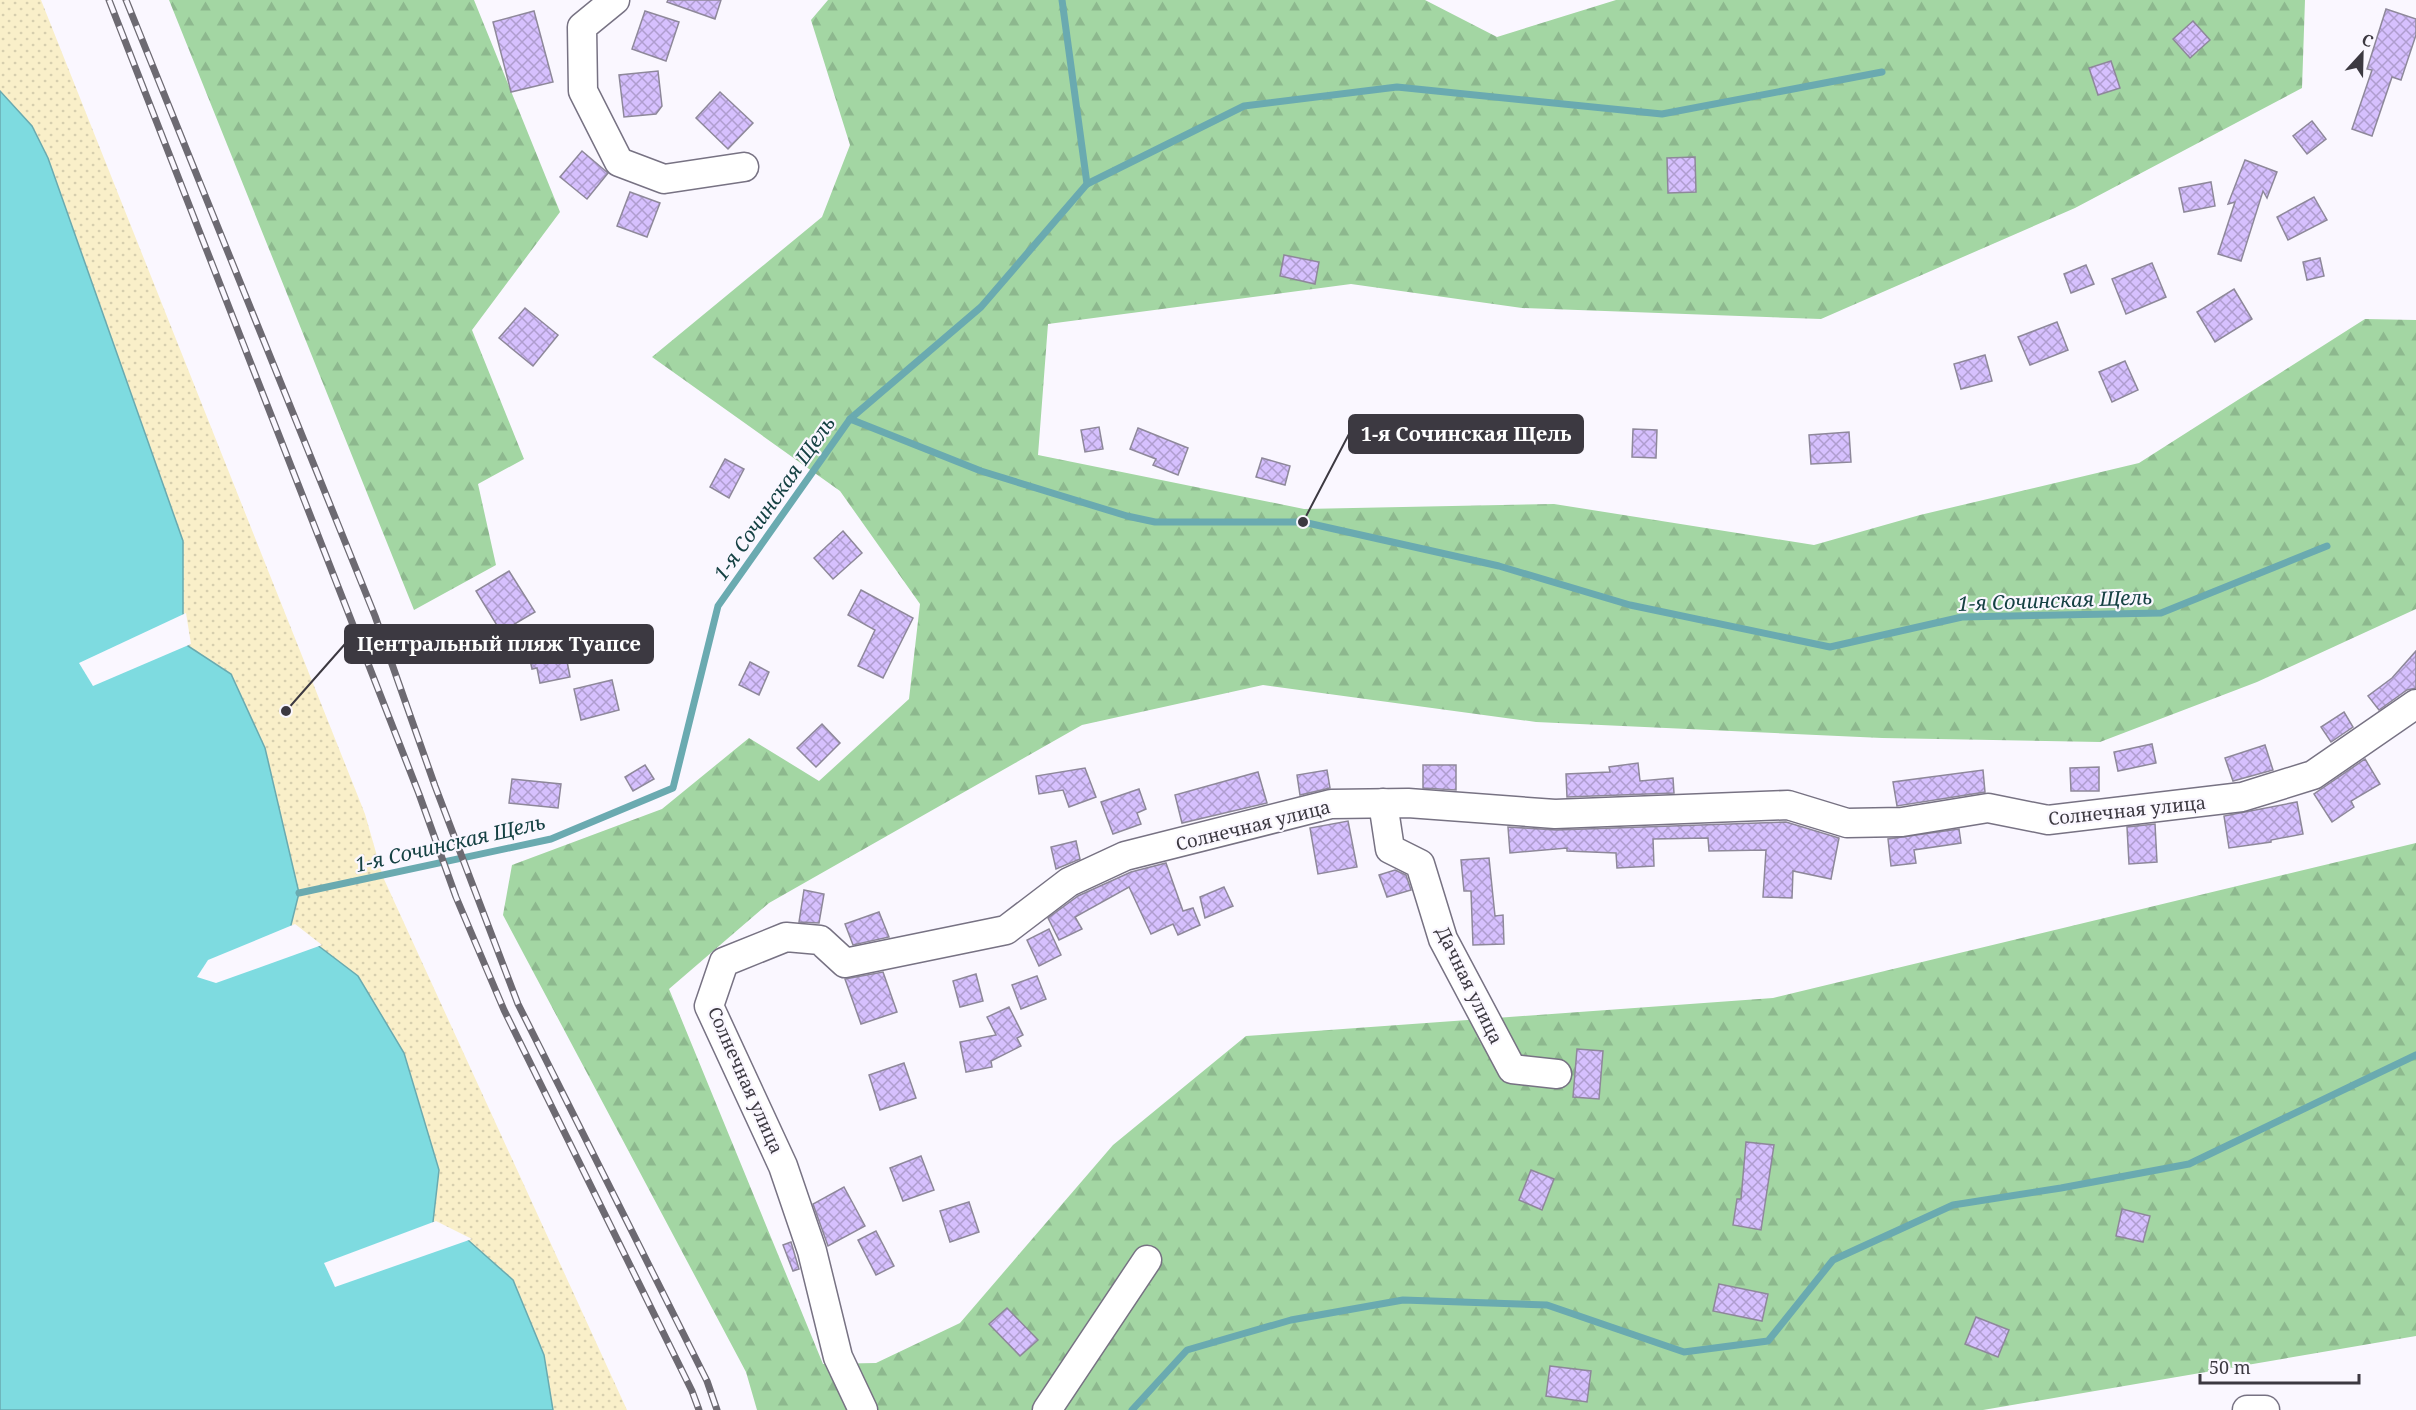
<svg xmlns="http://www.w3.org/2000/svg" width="2416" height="1410" font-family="'Noto Serif',serif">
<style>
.forest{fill:url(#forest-firs)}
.sand{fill:url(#sand-dots)}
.water{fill:#7edbe0;stroke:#6aaab0;stroke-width:1.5}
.pier{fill:#faf7ff}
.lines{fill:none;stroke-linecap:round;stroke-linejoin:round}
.stream{stroke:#6aaab0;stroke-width:7}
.building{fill:url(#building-cross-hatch);stroke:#8e889a;stroke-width:1.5}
.minor-casing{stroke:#777283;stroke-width:31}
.minor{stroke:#fff;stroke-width:28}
.rail-casing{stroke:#6d6a72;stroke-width:7}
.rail{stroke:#faf7ff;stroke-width:4.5;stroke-dasharray:14;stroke-linecap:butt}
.labels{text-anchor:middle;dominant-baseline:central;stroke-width:4.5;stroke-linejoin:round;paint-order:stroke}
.street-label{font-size:18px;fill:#3c3941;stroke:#faf7ff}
.water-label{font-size:20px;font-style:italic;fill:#154143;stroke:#faf7ff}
.leader{fill:none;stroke:#3c3941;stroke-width:2}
.callout-dot{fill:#3c3941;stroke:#faf7ff;stroke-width:2}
.callout{fill:#3c3941;stroke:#3c3941;stroke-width:2}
.callout-label{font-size:20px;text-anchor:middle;font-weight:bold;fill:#fff}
</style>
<defs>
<pattern id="forest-firs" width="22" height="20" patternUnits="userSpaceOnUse" patternTransform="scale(1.5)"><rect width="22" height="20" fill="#a3d6a3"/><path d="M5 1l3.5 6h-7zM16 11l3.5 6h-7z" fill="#8db88e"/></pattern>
<pattern id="sand-dots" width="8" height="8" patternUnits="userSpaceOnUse" patternTransform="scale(1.5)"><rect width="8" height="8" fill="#f9efc9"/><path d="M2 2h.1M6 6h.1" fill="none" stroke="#d6ceae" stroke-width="1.8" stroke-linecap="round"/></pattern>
<pattern id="building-cross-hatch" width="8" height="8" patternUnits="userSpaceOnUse" patternTransform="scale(1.5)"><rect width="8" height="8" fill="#d6c0fe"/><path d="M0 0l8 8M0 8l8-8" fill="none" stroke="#af9dcf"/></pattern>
</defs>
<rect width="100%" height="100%" fill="#faf7ff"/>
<g class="forest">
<polygon points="169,0 474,0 560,212 472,330 524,459 478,484 496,565 414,610"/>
<polygon points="828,0 1425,0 1497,37 1616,0 2305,0 2302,88 2075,208 1821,319 1522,308 1351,284 1048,324 1038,455 1304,509 1554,504 1814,545 1920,515 2139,463 2365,319 2416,320 2416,609 2257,682 2100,742 1882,738 1536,722 1263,685 1082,725 769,903 669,989 823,1364 876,1363 960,1323 1113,1145 1246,1036 1773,998 2416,843 2416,1336 1983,1410 757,1410 746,1372 503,915 512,865 662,809 749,738 819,781 909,699 920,604 840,491 652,357 822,217 850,145 811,20"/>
</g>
<polygon class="sand" points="0,0 41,0 365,814 383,877 627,1410 553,1410 544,1355 433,1222 439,1170 291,925 299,893 231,674 188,646 183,613 183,541 48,158 32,126 0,91"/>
<polygon class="water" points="0,91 32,126 48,158 183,541 183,613 188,646 231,674 265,748 299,893 291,925 358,976 404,1053 439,1170 433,1222 468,1240 513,1280 544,1355 553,1410 0,1410"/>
<g class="pier">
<polygon points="186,613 191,644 93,686 79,663"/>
<polygon points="295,924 322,945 216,983 197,977 208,960"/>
<polygon points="436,1221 472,1239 335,1287 324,1263"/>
</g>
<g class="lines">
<g class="stream">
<polyline points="1087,184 1244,106 1397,87 1662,114 1882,72"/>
<polyline points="850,419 981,307 1087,184 1062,0"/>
<polyline points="299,893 551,839 673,788 718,606 850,419 981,471 1127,516 1155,522 1303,522 1499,566 1630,605 1830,647 1962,617 2161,613 2327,546"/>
<polyline points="1132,1410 1187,1350 1291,1320 1403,1300 1547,1305 1684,1352 1768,1341 1833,1260 1953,1205 2061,1188 2189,1164 2416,1055"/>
</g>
</g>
<g class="building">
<polygon points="668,0 721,0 715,19 667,2"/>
<polygon points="2386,9 2416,19 2416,35 2401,80 2392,77 2372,136 2352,129 2372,70 2367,69"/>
<polygon points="534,11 553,82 511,92 493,22"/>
<polygon points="645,11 679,22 666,61 632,49"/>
<polygon points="2193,21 2210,40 2190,58 2173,39"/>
<polygon points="2111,61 2120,88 2098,95 2089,68"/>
<polygon points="658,71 662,106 656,114 624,117 619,75"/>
<polygon points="720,92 753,123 728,149 696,118"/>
<polygon points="2312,121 2326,139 2307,154 2293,136"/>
<polygon points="582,151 608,173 587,199 560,177"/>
<polygon points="1695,157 1696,192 1668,193 1667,158"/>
<polygon points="2245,160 2277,172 2267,198 2263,191 2241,261 2218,254 2235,202 2228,204"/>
<polygon points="2211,182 2215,206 2184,212 2179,188"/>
<polygon points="630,192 660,203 647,237 617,226"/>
<polygon points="2314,197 2327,220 2288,240 2277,217"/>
<polygon points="1284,255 1319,262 1315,284 1280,276"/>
<polygon points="2320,258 2324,276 2307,280 2303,262"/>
<polygon points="2152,263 2166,297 2126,314 2112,279"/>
<polygon points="2086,265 2094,284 2071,293 2064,274"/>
<polygon points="2234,289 2252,319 2215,342 2197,312"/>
<polygon points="525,308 558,335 533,366 499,338"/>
<polygon points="2057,322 2068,350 2030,365 2018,337"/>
<polygon points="1985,355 1992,381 1961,389 1954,364"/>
<polygon points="2125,361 2138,390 2112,402 2099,372"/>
<polygon points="1099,427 1103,449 1085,452 1081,430"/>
<polygon points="1138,428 1188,448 1178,475 1153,465 1156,459 1130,449"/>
<polygon points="1633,429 1657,430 1656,458 1632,457"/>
<polygon points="1849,432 1851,462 1811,464 1809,435"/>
<polygon points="1262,458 1290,466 1285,485 1256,477"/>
<polygon points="725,459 744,469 729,498 710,487"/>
<polygon points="843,531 862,553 833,579 814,558"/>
<polygon points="509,571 535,612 501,632 476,591"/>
<polygon points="861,590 913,618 883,678 858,666 875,630 848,615"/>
<polygon points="555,644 558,658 566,656 570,677 540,683 537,668 532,669 528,650"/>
<polygon points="2416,651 2416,688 2407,690 2379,710 2368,696 2392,678"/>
<polygon points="750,662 769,672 759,695 739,685"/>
<polygon points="612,680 619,710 581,720 574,689"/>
<polygon points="2344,712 2353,727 2331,742 2321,727"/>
<polygon points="822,724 840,743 816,767 797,748"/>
<polygon points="2152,744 2156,763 2118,771 2114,752"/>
<polygon points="2265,745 2273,770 2233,781 2225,758"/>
<polygon points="2365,759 2380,784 2351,801 2354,807 2332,822 2314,794"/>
<polygon points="1638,763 1640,781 1673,778 1674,793 1567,797 1566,774 1610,772 1609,767"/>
<polygon points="645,765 654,779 633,791 625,777"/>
<polygon points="1423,765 1456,765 1456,790 1423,788"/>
<polygon points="2099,767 2099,791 2071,791 2070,768"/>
<polygon points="1085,768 1096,797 1069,807 1063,790 1039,794 1036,776"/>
<polygon points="1327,770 1330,788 1300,795 1297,775"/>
<polygon points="1983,770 1985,792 1897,806 1893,782"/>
<polygon points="1258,772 1267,803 1182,823 1175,795"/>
<polygon points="512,779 561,784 558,808 509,803"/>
<polygon points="1139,789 1146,809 1137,813 1141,824 1113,834 1101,802"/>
<polygon points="2297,802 2303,834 2271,840 2271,842 2229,848 2224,816"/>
<polygon points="1348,821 1357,867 1318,874 1310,828"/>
<polygon points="1786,822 1839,838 1831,879 1793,871 1792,898 1763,897 1766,850 1709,851 1708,838 1653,839 1654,866 1617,868 1616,853 1567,851 1567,848 1510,853 1508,827 1556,830"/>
<polygon points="2155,824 2157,862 2129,864 2127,827"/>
<polygon points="1959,829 1961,843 1914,850 1916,863 1891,866 1888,839"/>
<polygon points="1076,841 1080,859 1056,869 1051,847"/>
<polygon points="1489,858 1495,916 1503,915 1504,944 1473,945 1471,891 1464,891 1461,860"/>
<polygon points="1166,863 1183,911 1193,908 1200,925 1178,935 1173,924 1151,934 1129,887 1075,917 1082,929 1059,940 1048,918 1078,896 1131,872"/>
<polygon points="1395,870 1406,875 1411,890 1387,897 1379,875"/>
<polygon points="1224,887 1233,906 1205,918 1200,897"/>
<polygon points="804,890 824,894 819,923 799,922"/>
<polygon points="879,912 889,937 853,945 845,924"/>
<polygon points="1049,929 1061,955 1039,966 1027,940"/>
<polygon points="883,972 897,1012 861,1024 845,979"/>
<polygon points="976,974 983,1001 960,1007 953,981"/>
<polygon points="1037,976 1046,999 1021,1009 1012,985"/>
<polygon points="1009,1007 1023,1035 1017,1038 1021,1046 991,1061 992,1067 966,1072 960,1042 996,1035 987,1017"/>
<polygon points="1577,1049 1603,1051 1599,1099 1573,1097"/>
<polygon points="904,1063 916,1098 880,1110 869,1075"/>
<polygon points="1746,1142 1774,1145 1761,1230 1733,1225 1737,1199 1741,1199"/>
<polygon points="921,1156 934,1190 903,1201 890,1168"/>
<polygon points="1531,1170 1554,1179 1542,1210 1519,1200"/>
<polygon points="844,1187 865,1226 828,1246 813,1204"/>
<polygon points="969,1202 979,1232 950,1242 940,1211"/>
<polygon points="2122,1209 2150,1216 2143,1242 2116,1236"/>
<polygon points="876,1231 894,1266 876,1275 858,1240"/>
<polygon points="791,1242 799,1269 793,1271 783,1245"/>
<polygon points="1719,1284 1768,1294 1762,1321 1713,1311"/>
<polygon points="1007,1308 1038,1340 1020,1356 989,1324"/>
<polygon points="1976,1317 2009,1330 1998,1357 1965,1344"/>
<polygon points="1550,1366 1591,1371 1587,1402 1546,1396"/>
</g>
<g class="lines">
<defs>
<g id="minor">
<polyline points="615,0 582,27 583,91 619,162 664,179 744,167"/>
<polyline points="1383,803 1390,849 1420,864 1443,939 1512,1069 1557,1074"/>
<polyline points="863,1410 838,1357 812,1251 783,1166 709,1006 724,962 786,937 820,940 845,963 1006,930 1069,882 1125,856 1331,804 1408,803 1555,814 1788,805 1847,823 1902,822 1988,808 2048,820 2242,797 2313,775 2416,704"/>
<polyline points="1047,1410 1147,1260"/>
<polyline points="2247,1410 2265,1410"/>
</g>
</defs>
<use href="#minor" class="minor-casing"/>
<use href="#minor" class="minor"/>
<defs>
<g id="rail">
<polyline points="109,0 419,794 456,897 504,1010 692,1391 699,1410"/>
<polyline points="126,0 375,616 435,786 518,1004 707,1381 717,1410"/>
</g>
</defs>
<use href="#rail" class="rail-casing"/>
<use href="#rail" class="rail"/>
</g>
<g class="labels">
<g class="street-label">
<text transform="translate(2127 810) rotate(-6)">Солнечная улица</text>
<text transform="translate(1253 825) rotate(-14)">Солнечная улица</text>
<text transform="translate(1470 985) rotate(64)">Дачная улица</text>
<text transform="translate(746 1080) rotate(66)">Солнечная улица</text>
</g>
<g class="water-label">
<text transform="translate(774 498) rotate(-55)">1-я Сочинская Щель</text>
<text transform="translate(2055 600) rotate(-2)">1-я Сочинская Щель</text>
<text transform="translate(450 843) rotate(-13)">1-я Сочинская Щель</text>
</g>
</g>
<path class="leader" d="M1303 522L1349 434M286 711L345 644"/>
<g class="callout-dot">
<circle cx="1303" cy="522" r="6"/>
<circle cx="286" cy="711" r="6"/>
</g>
<g class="callout">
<rect x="1349" y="415" width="234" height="38" rx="6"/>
<rect x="345" y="625" width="308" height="38" rx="6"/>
</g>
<g class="callout-label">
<text x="1466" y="441">1-я Сочинская Щель</text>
<text x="499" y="651">Центральный пляж Туапсе</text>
</g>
<g transform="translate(2362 54) rotate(22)" stroke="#faf7ff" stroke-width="4.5" paint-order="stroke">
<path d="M0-4.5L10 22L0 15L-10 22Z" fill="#3c3941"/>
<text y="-9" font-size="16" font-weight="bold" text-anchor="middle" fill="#3c3941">С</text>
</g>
<path d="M2200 1374v9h159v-9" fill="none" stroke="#3c3941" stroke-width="3"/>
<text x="2209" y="1374" font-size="18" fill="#3c3941" stroke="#faf7ff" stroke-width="4.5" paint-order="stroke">50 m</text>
</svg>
